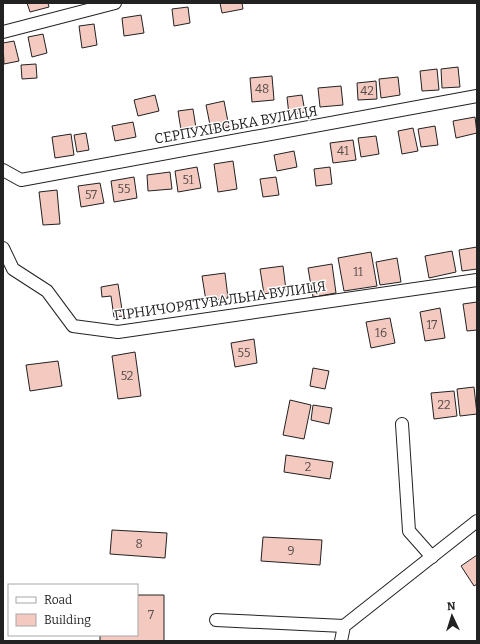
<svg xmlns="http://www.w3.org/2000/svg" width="480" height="644" font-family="Bitter,serif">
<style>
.building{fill:#f3c9c0;stroke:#222}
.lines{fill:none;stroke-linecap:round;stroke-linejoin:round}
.street-casing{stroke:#222;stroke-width:14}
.street{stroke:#fff;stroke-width:12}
.labels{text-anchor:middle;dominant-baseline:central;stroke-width:3;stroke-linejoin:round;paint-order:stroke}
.number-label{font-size:12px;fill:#564c4a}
.street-label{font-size:14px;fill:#222;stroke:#fff}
</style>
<rect width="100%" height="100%" fill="#fff"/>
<g class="building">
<polygon points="27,3 48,3 49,7 30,12"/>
<polygon points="220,3 242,3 243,9 222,13"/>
<polygon points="188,7 190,23 174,26 172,9"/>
<polygon points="141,15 144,33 124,36 122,18"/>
<polygon points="94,24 97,45 82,48 79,26"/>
<polygon points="43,34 47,53 32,57 28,37"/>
<polygon points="14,41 19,61 4,64 3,43"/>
<polygon points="36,64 37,78 22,79 21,65"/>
<polygon points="458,67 460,87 442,88 441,69"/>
<polygon points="437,69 439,90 422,91 420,71"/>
<polygon points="272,76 274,100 252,102 250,78"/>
<polygon points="398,77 400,95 381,98 379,79"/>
<polygon points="376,81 377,99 358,100 357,83"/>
<polygon points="341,86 343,105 320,107 318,88"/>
<polygon points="155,95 159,111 138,116 134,100"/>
<polygon points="302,95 305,112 289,115 287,97"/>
<polygon points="224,101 229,127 211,130 206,105"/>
<polygon points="193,109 196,128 181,130 178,111"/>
<polygon points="475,117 477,133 456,138 453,121"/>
<polygon points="133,122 136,137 115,141 112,126"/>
<polygon points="435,126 438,145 421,147 418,129"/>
<polygon points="413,128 418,151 402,154 398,131"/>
<polygon points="86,133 89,150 77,152 74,135"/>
<polygon points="71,134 74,155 55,158 52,137"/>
<polygon points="376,136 379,154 361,157 358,138"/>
<polygon points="353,140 356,160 333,163 330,143"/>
<polygon points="294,151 297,167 277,171 274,155"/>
<polygon points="233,161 237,189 218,192 214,164"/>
<polygon points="197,167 201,188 178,192 175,171"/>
<polygon points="330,167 332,184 316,186 314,169"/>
<polygon points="170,172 172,189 148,191 147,175"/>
<polygon points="134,177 137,198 114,202 111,181"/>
<polygon points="276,177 279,195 263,197 260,179"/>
<polygon points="100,183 104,203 81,207 78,186"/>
<polygon points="57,190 60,224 43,225 39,192"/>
<polygon points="477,247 477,269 462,271 459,250"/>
<polygon points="452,251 456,272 429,278 425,256"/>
<polygon points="371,252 377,286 344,291 338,258"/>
<polygon points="397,258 401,282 380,285 376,262"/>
<polygon points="332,264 336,293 313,297 308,268"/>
<polygon points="283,266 286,290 264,294 260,269"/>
<polygon points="225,273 228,298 206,301 202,276"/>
<polygon points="118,284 123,316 114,317 111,296 102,297 101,287"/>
<polygon points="477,302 477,330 467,331 463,304"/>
<polygon points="440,308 445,338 425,341 420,312"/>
<polygon points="390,318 395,343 371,348 366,322"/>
<polygon points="254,339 257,363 235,367 231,343"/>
<polygon points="135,352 141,396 118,399 112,356"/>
<polygon points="58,361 62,386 30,391 26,365"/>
<polygon points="313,368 329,371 325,389 310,386"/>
<polygon points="474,387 477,414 460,416 457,389"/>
<polygon points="454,391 457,416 434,419 431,393"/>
<polygon points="290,400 311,405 304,439 283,435"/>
<polygon points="313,405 332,408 329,424 311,420"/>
<polygon points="286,455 333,462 330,479 284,472"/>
<polygon points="112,530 167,533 165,558 110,554"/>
<polygon points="263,537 322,540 320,565 261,561"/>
<polygon points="477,555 477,584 474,586 461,566"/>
<polygon points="137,595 164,595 164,641 100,641 100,635 137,635"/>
</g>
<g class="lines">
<defs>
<g id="street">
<polyline points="3,32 115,3"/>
<polyline points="3,170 21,180 477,96"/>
<polyline points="3,248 13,269 47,291 73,326 118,332 477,280"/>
<polyline points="402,424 409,531 432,557"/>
<polyline points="216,620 344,626"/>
<polyline points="341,641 344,626 477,521"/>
</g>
</defs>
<use href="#street" class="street-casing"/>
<use href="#street" class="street"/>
</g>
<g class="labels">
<g class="number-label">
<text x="262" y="89">48</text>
<text x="367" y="91">42</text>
<text x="343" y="151">41</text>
<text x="188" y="180">51</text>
<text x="124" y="189">55</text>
<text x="91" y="195">57</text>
<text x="358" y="272">11</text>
<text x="432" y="325">17</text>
<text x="381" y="333">16</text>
<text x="244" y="353">55</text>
<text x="127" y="376">52</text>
<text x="444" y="405">22</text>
<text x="308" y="467">2</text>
<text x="139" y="544">8</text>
<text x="291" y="551">9</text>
<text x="151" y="615">7</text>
</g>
<g class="street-label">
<text transform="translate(236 125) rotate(-10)">СЕРПУХІВСЬКА ВУЛИЦЯ</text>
<text transform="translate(220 301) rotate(-8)">ГІРНИЧОРЯТУВАЛЬНА ВУЛИЦЯ</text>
</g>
</g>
<rect width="480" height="644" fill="none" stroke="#222222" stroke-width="8"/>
<rect x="8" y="584" width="130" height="52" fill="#ffffff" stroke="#a7a7a7"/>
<rect x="16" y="597" width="20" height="6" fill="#ffffff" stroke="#a7a7a7"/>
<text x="44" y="604" font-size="12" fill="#222222">Road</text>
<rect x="16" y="614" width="20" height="12" fill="#f3c9c0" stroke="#a7a7a7"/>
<text x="44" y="624" font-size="12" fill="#222222">Building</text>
<g transform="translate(452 616) rotate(356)" stroke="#ffffff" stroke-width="3" paint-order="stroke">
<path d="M0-3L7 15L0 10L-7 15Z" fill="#222222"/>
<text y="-6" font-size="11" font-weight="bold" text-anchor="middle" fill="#222222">N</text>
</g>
</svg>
